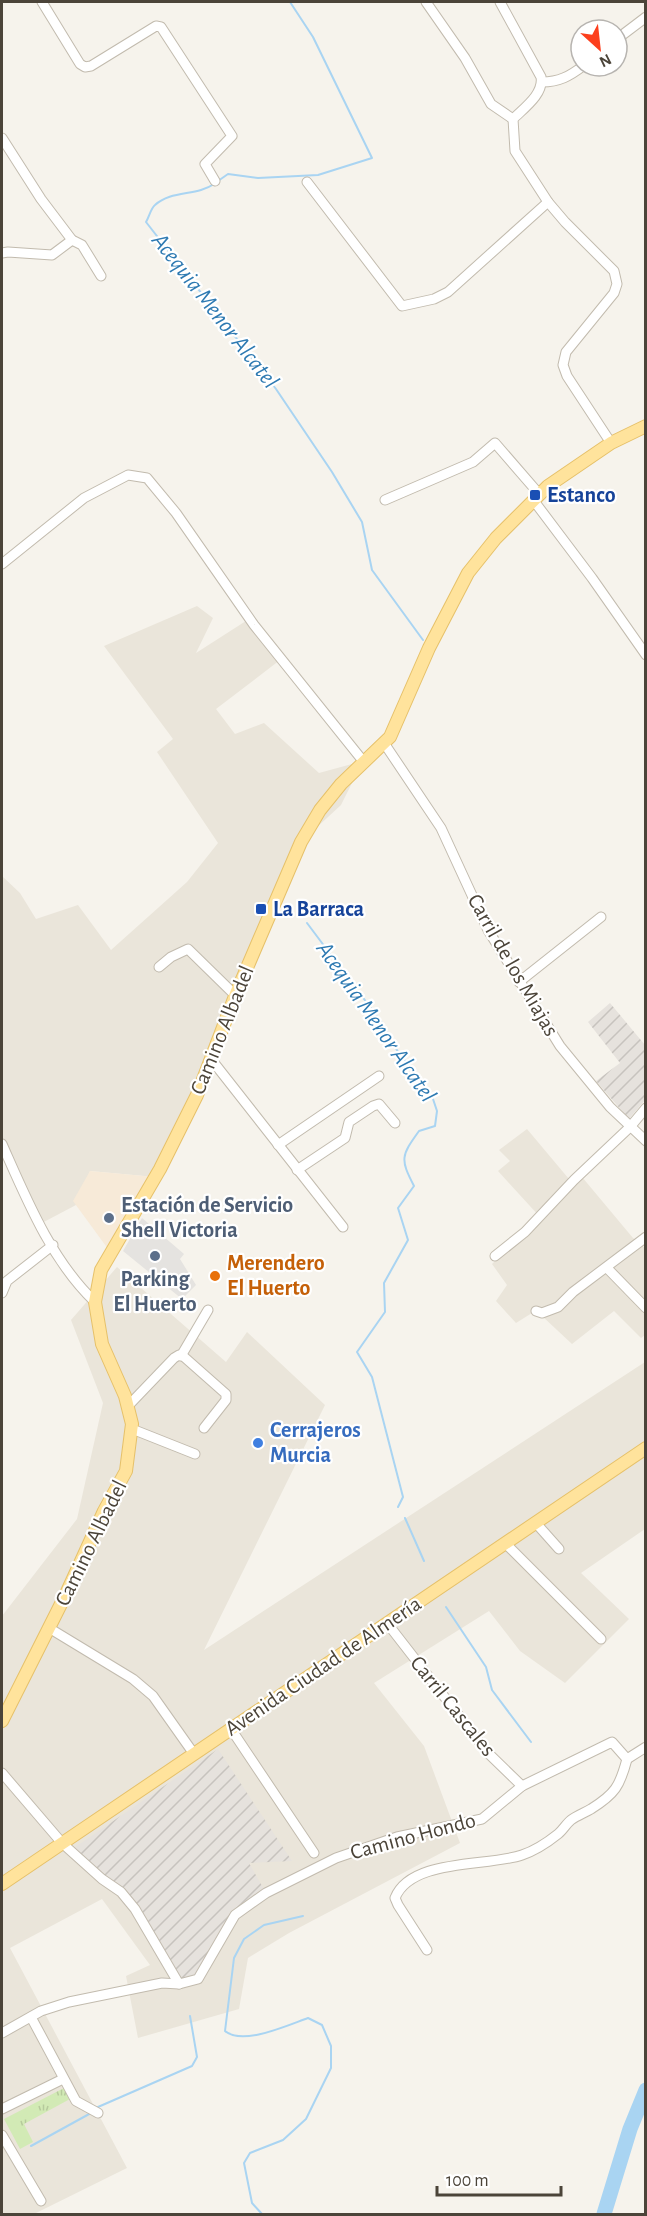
<svg xmlns="http://www.w3.org/2000/svg" width="647" height="2216" font-family="'Alegreya Sans',sans-serif">
<style>
.residential{fill:#eae5da}
.commercial{fill:#f7ead8}
.industrial{fill:url(#industrial-furrows)}
.park{fill:url(#park-tufts)}
.parking{fill:#e5e3e0}
.lines{fill:none;stroke-linecap:round;stroke-linejoin:round}
.stream{stroke:#a9d4f2;stroke-width:2}
.river{stroke:#a9d4f2;stroke-width:15}
.minor-casing{stroke:#c2bbae;stroke-width:11}
.major-casing{stroke:#e6c16a;stroke-width:14}
.minor{stroke:#fff;stroke-width:9}
.major{stroke:#ffe39c;stroke-width:12}
.transit-dot{fill:#1a4fb4;stroke:#fff;stroke-width:2}
.service-dot{fill:#5c6f8a;stroke:#fff;stroke-width:2}
.food-dot{fill:#e8710a;stroke:#fff;stroke-width:2}
.shop-dot{fill:#3f7fe0;stroke:#fff;stroke-width:2}
.labels{text-anchor:middle;dominant-baseline:central;stroke-width:4.5;stroke-linejoin:round;paint-order:stroke}
.transit-label{font-size:22px;font-weight:bold;fill:#164399;stroke:#fff;text-anchor:start}
.street-label{font-size:22px;fill:#4b4439;stroke:#fff}
.service-label{font-size:22px;font-weight:bold;fill:#4e5e75;stroke:#fff;text-anchor:start}
.food-label{font-size:22px;font-weight:bold;fill:#c56008;stroke:#fff;text-anchor:start}
.shop-label{font-size:22px;font-weight:bold;fill:#366cbe;stroke:#fff;text-anchor:start}
.water-label{font-size:24px;font-style:italic;fill:#2e7ab2;stroke:#fff}
</style>
<defs>
<pattern id="industrial-furrows" width="10" height="10" patternUnits="userSpaceOnUse" patternTransform="scale(1.5)"><rect width="10" height="10" fill="#e6e2dd"/><path d="M-1 1l2-2M0 10L10 0M9 11l2-2" fill="none" stroke="#c7c3be"/></pattern>
<pattern id="park-tufts" width="24" height="20" patternUnits="userSpaceOnUse" patternTransform="scale(1.5)"><rect width="24" height="20" fill="#d2eab5"/><path d="M3 7l-1-3M5 7V3M7 7l1-3M15 17l-1-3M17 17v-4M19 17l1-3" fill="none" stroke="#b6ca9c"/></pattern>
</defs>
<rect width="100%" height="100%" fill="#f6f3ec"/>
<g class="residential">
<polygon points="197,606 213,618 196,653 249,619 280,660 216,709 235,734 264,723 319,773 363,761 341,805 301,842 155,1177 90,1171 76,1205 40,1224 2,1142 2,876 20,893 36,919 78,905 111,950 187,882 218,843 157,752 173,739 104,646"/>
<polygon points="527,1129 574,1185 582,1177 633,1238 645,1248 645,1335 641,1338 614,1311 572,1344 542,1316 532,1313 516,1323 496,1301 507,1285 492,1264 540,1217 498,1171 510,1161 499,1150"/>
<polygon points="117,1267 226,1362 247,1332 325,1405 204,1650 645,1362 645,1529 581,1573 629,1619 565,1683 520,1651 489,1611 374,1683 424,1746 460,1843 289,1933 248,1958 239,2009 138,2038 126,1976 150,1965 102,1899 10,1948 127,2168 34,2214 2,2214 2,1616 77,1519 103,1403 71,1320"/>
</g>
<polygon class="commercial" points="90,1171 155,1177 111,1253 73,1201"/>
<g class="industrial">
<polygon points="610,1003 645,1045 645,1100 629,1119 596,1081 620,1063 588,1022"/>
<polygon points="218,1749 292,1861 249,1863 266,1893 235,1915 198,1979 179,1984 135,1909 71,1850"/>
</g>
<polygon class="park" points="64,2088 70,2099 24,2124 33,2142 20,2149 4,2119"/>
<polygon class="parking" points="142,1218 184,1254 180,1259 196,1285 182,1299 123,1251"/>
<g class="lines">
<g class="stream">
<polyline points="218,181 228,174 258,178 318,175 372,158 313,37 290,2"/>
<path d="M214 184C197 196 171 190 155 205 151 208 149 217 146 222L276 389 332 472 362 522 372 570 423 640"/>
<path d="M307 923 385 1027 390 1041 432 1096 437 1111 435 1126 419 1131C401 1156 400 1159 414 1186L398 1208 408 1240 384 1283 385 1312 357 1352 372 1377 403 1497 398 1507"/>
<polyline points="405,1518 424,1561"/>
<polyline points="446,1607 486,1667 492,1690 531,1742"/>
<polyline points="98,2107 192,2066 197,2057 190,2016"/>
<polyline points="31,2146 91,2113"/>
<path d="M262 2214 252 2203 244 2163 250 2153 283 2140 306 2119 331 2068V2046L322 2025 308 2018C288 2025 243 2046 225 2031L234 1958 244 1939 264 1925 303 1916"/>
</g>
<polyline class="river" points="604,2214 630,2129 646,2090"/>
<defs>
<g id="minor">
<polyline points="42,2 80,64 85,67 91,66 156,26 161,27 232,136 205,164 215,181"/>
<polyline points="426,2 465,58 491,104 513,119"/>
<path d="M500 2 541 77C544 94 524 108 513 119L515 151 548 202 565 222 614 271 617 284 614 293 566 352 563 365 567 376 611 443"/>
<polyline points="617,39 646,17"/>
<path d="M542 82C559 82 570 76 583 66"/>
<polyline points="2,138 41,199 72,240 82,245 101,276"/>
<polyline points="307,182 402,306 434,299 448,292 548,202"/>
<polyline points="2,253 8,252 52,255 72,240"/>
<polyline points="385,500 473,462 495,443 540,495"/>
<polyline points="534,501 592,578 646,655"/>
<polyline points="2,564 84,498 128,475 147,478 176,513 254,625 363,761"/>
<polyline points="384,743 441,828 488,930 560,1046 610,1107 646,1141"/>
<polyline points="159,967 171,957 188,949 235,995"/>
<polyline points="519,982 601,917"/>
<polyline points="211,1059 343,1227"/>
<path d="M2 1144C26 1198 51 1260 95 1302"/>
<polyline points="278,1145 379,1076"/>
<polyline points="297,1170 345,1138 349,1122 373,1106 379,1104 395,1123"/>
<polyline points="495,1256 525,1232 574,1180 630,1127 646,1108"/>
<polyline points="607,1268 646,1308"/>
<polyline points="2,1293 7,1281 53,1245"/>
<polyline points="536,1311 542,1313 558,1307 573,1292 646,1237"/>
<polyline points="181,1356 208,1310"/>
<polyline points="128,1406 174,1358 179,1355 183,1356 226,1394 226,1400 204,1428"/>
<polyline points="132,1429 195,1454"/>
<polyline points="535,1522 559,1549"/>
<polyline points="505,1543 601,1639"/>
<polyline points="387,1623 488,1753 522,1786"/>
<polyline points="49,1628 133,1679 153,1696 194,1754"/>
<polyline points="231,1729 314,1853"/>
<polyline points="2,1773 62,1843 102,1879 121,1892 135,1909 179,1984"/>
<path d="M427 1950 398 1905 395 1898C411 1858 488 1867 522 1855 534 1851 548 1842 558 1834 563 1830 566 1824 571 1820 576 1816 584 1813 591 1809 615 1794 620 1786 627 1759"/>
<polyline points="31,2017 76,2101 98,2113"/>
<polyline points="2,2033 41,2011 69,2002 162,1983 179,1984 198,1979 235,1915 266,1893 336,1858 397,1837 482,1819 522,1786 612,1742 627,1759 646,1747"/>
<polyline points="2,2109 63,2079"/>
<polyline points="2,2135 41,2201"/>
</g>
<g id="major">
<polyline points="2,1721 66,1594 104,1511 126,1471 132,1424 125,1396 102,1344 95,1302 101,1270 160,1169 197,1095 237,991 301,842 320,810 341,784 390,737 429,648 468,573 496,538 548,486 611,443 646,426"/>
<polyline points="2,1884 646,1448"/>
</g>
</defs>
<use href="#minor" class="minor-casing"/>
<use href="#major" class="major-casing"/>
<use href="#minor" class="minor"/>
<use href="#major" class="major"/>
</g>
<g class="transit-dot">
<rect x="529" y="489" width="12" height="12" rx="3"/>
<rect x="255" y="903" width="12" height="12" rx="3"/>
</g>
<g class="service-dot">
<circle cx="109" cy="1218" r="6"/>
<circle cx="155" cy="1256" r="6"/>
</g>
<circle class="food-dot" cx="215" cy="1276" r="6"/>
<circle class="shop-dot" cx="258" cy="1443" r="6"/>
<g class="labels">
<g class="transit-label">
<text x="547" y="495">Estanco</text>
<text x="273" y="909">La Barraca</text>
</g>
<g class="street-label">
<text transform="translate(513 965) rotate(60)">Carril de los Miajas</text>
<text transform="translate(222 1030) rotate(-68)">Camino Albadel</text>
<text transform="translate(91 1543) rotate(-64)">Camino Albadel</text>
<text transform="translate(323 1666) rotate(-34)">Avenida Ciudad de Almería</text>
<text transform="translate(453 1706) rotate(51)">Carril Cascales</text>
<text transform="translate(413 1836) rotate(-15)">Camino Hondo</text>
</g>
<g class="service-label">
<text x="121" y="1205">Estación de Servicio<tspan x="121" dy="25">Shell Victoria</tspan></text>
<text x="155" y="1279" text-anchor="middle">Parking<tspan x="155" dy="25">El Huerto</tspan></text>
</g>
<g class="food-label">
<text x="227" y="1263">Merendero<tspan x="227" dy="25">El Huerto</tspan></text>
</g>
<g class="shop-label">
<text x="270" y="1430">Cerrajeros<tspan x="270" dy="25">Murcia</tspan></text>
</g>
<g class="water-label">
<text transform="translate(215 311) rotate(52)">Acequia Menor Alcatel</text>
<text transform="translate(376 1022) rotate(55)">Acequia Menor Alcatel</text>
</g>
</g>
<rect width="647" height="2216" fill="none" stroke="#4b4439" stroke-width="6"/>
<g transform="translate(599 48) rotate(153)"><circle r="28" fill="#ffffff" stroke="#b7b4b0" stroke-width="1.5"/>
<path d="M0-4.5L10 22L0 15L-10 22Z" fill="#fc3f1d"/>
<text y="-9" font-size="16" font-weight="bold" text-anchor="middle" fill="#4b4439">N</text>
</g>
<path d="M437 2186v9h124v-9" fill="none" stroke="#4b4439" stroke-width="3"/>
<text x="446" y="2186" font-size="18" fill="#4b4439" stroke="#ffffff" stroke-width="4.5" paint-order="stroke">100 m</text>
</svg>
